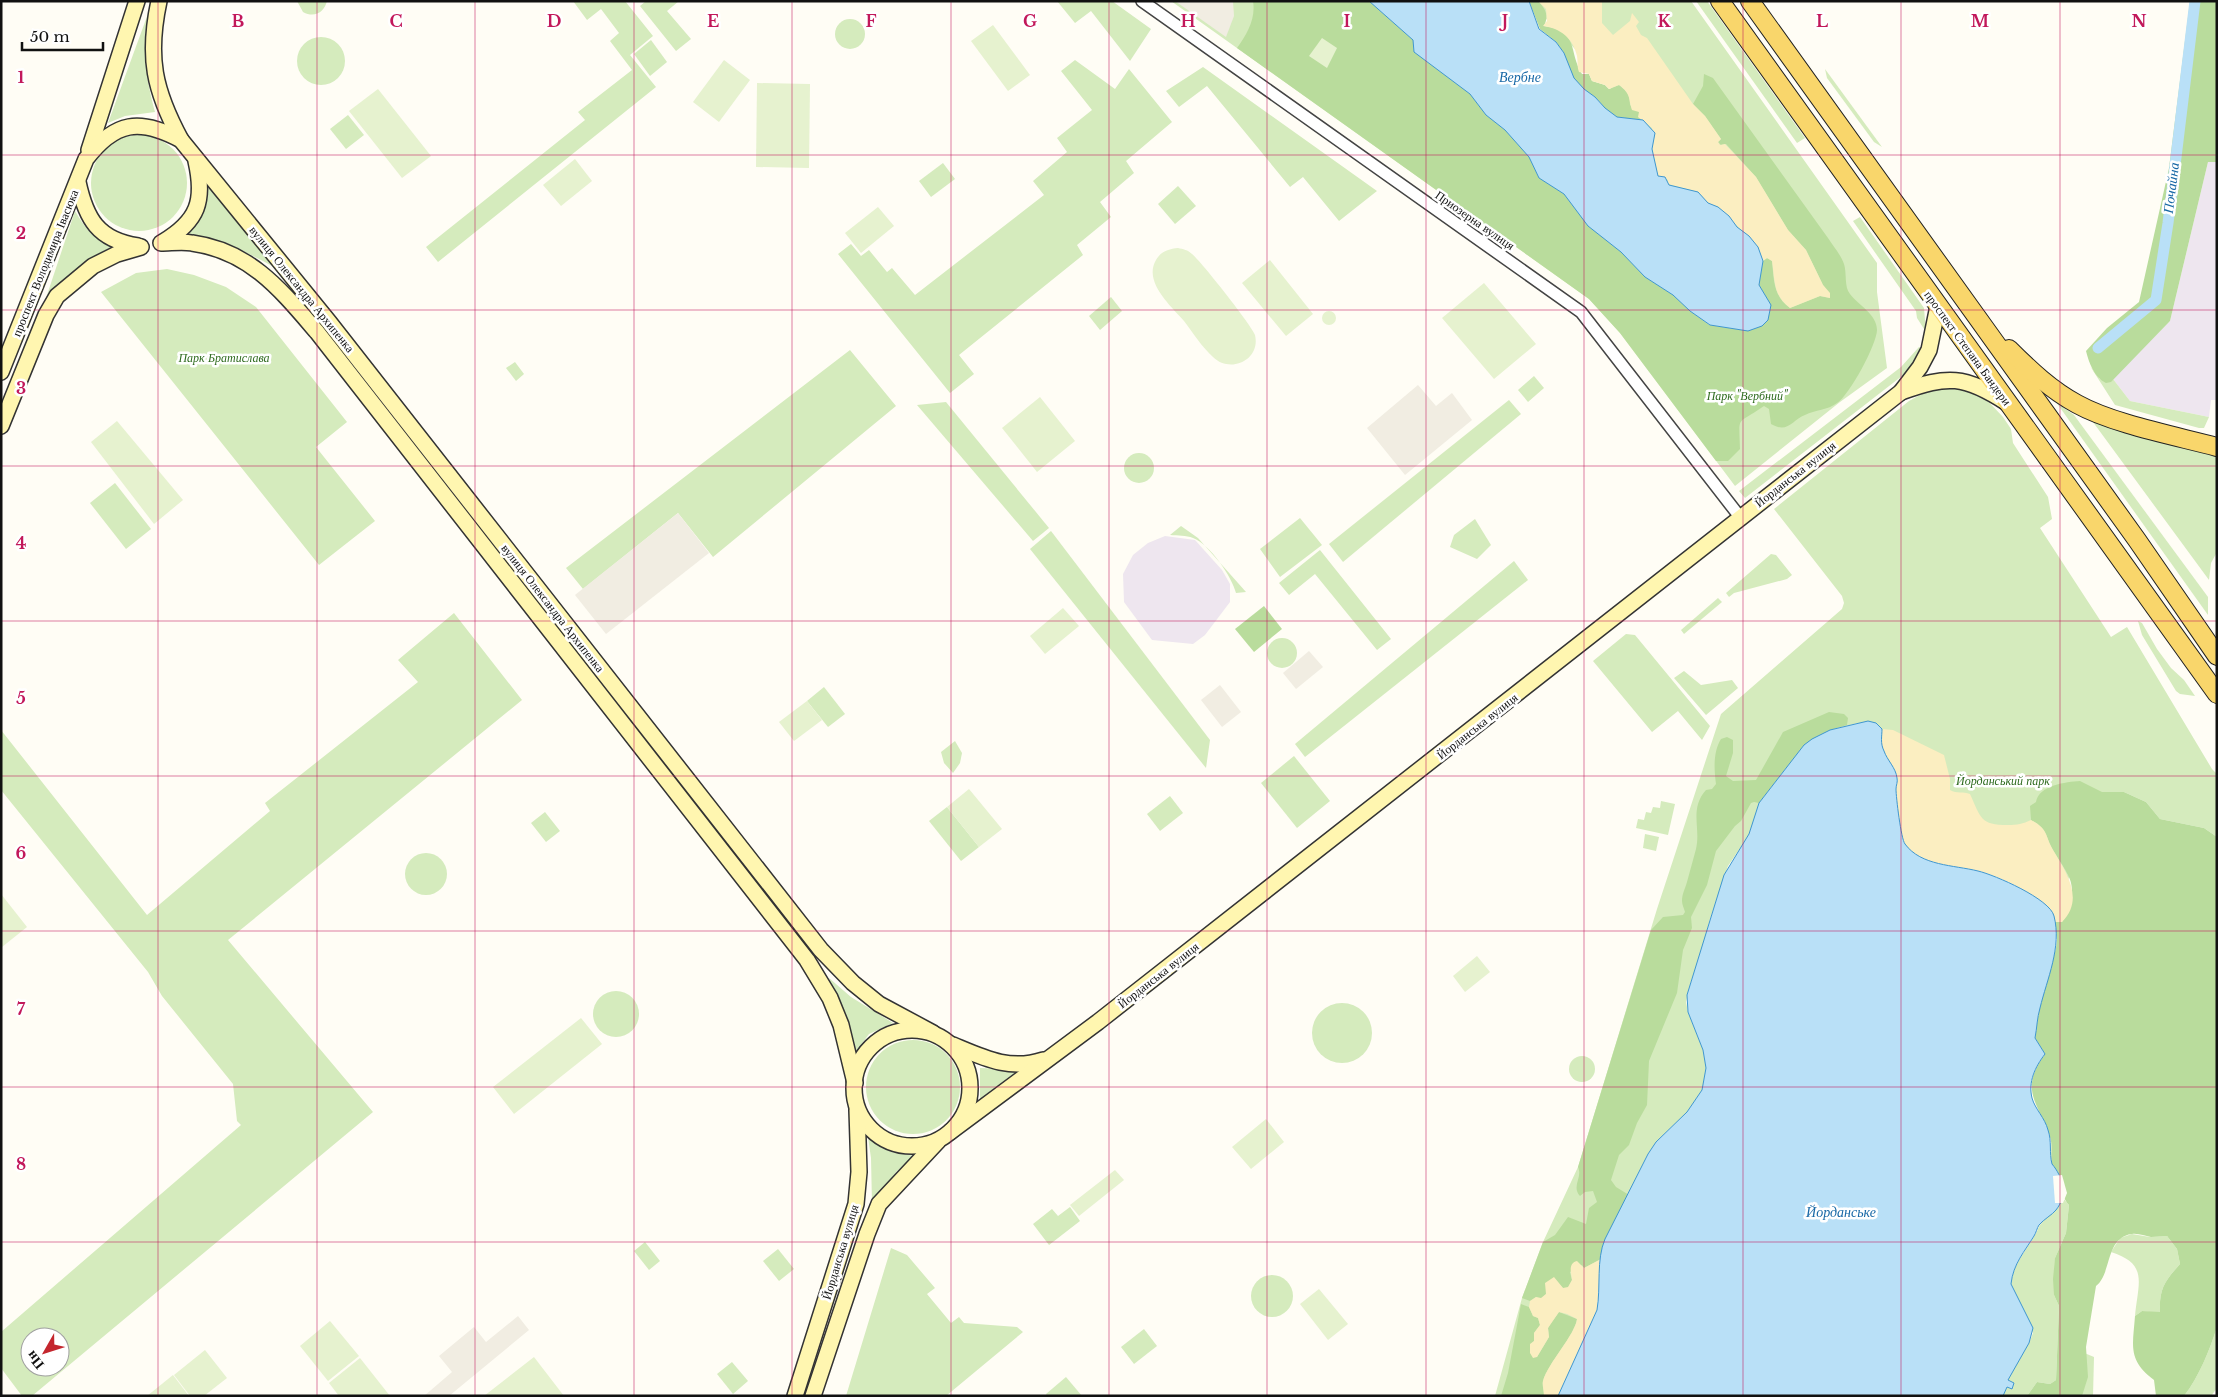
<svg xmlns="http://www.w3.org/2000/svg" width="2218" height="1397" font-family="'Libre Baskerville',serif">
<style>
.industrial{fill:#eee6ef}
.green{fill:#d5ebbd;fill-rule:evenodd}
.forest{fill:#b9dc9c}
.sand{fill:#fbeec1}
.pitch{fill:#e6f2cf}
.plaza{fill:#f1ede2}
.water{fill:#b9e0f7;stroke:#3f96cf}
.pier{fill:#fffdf5}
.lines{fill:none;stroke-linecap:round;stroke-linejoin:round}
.canal{stroke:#b9e0f7;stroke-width:11}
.minor-casing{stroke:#444;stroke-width:14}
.secondary-casing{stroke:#333;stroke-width:18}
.primary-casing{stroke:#222;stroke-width:20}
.minor{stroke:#fff;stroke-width:11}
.secondary{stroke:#fff6b0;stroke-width:15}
.primary{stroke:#f9d66b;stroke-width:18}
.grid{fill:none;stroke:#c2185b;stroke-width:1;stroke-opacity:0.55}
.labels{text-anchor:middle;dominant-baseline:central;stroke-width:5;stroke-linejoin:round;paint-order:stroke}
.street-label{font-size:12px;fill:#111;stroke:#fff}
.park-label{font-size:12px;font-style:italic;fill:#2f6b1f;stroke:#fff}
.water-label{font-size:14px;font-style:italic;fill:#1768a6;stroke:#fff}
.grid-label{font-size:16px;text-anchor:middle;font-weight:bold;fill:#c2185b;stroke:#fff;stroke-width:5;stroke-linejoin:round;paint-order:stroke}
</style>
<rect width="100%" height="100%" fill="#fffdf5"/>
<g class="industrial">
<polygon points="2208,162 2217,162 2217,400 2211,400 2209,417 2130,401 2113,379 2170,321"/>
<polygon points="1165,536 1195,540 1222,570 1230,584 1230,602 1205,635 1193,644 1152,640 1124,602 1123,574 1133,555 1148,543"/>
</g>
<g class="green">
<path d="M297 1H327C324 13 314 18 303 12Z"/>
<polygon points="573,1 625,1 653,36 630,55 656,87 438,262 426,247 585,120 578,112 632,70 610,41 619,33 601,9 587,20"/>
<polygon points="646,1 679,1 667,11 691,39 676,51 640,6"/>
<polygon points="1057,1 1112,1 1151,29 1130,61 1091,11 1075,23"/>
<polygon points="1171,1 1369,1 1413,40 1643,120 1529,1 1691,1 1877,263 1877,292 1887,368 1840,402 1735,486 1620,333 1589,299"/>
<polygon points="1696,1 1707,1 1805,138 1797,143"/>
<path d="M149 11C141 47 146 78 155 112L125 116 108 123Z"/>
<circle cx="850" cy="34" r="15"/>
<circle cx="321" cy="61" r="24"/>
<polygon points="651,40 667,62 650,76 634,54"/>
<polygon points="1075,60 1115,89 1129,69 1172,122 1126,161 1134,173 1100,202 1111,217 1077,245 1083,255 959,355 974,374 950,393 838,254 851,244 861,256 869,250 887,272 892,268 915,295 1044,195 1033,181 1067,152 1057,138 1092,110 1061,71"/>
<polygon points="1203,67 1377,191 1339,221 1303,177 1290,187 1207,86 1179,107 1166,91"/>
<polygon points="1825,69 1882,147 1874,142 1827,78"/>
<polygon points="348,115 364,135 346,149 330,129"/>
<circle cx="139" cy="183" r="48"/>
<polygon points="943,163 955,179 931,197 919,181"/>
<path d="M209 184 272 266C244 250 218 240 186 233 201 219 206 205 209 184Z"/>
<polygon points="1178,186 1196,206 1175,224 1158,204"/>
<path d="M75 211C85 228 93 238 111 247 85 261 66 276 46 298Z"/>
<polygon points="1860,217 1924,308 1926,332 1917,318 1916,311 1853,221"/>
<polygon points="167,269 194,275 226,287 256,307 347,422 316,447 375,521 319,565 101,292 136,273"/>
<polygon points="1111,297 1122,311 1100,330 1089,316"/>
<polygon points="1919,347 1923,349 1910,368 1902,376 1745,498 1739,491 1901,367"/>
<polygon points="850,350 896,406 713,557 678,513 583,589 566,568"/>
<polygon points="515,362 524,374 516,381 506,368"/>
<polygon points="2090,366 2100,379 2111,381 2113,379 2130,401 2209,417 2204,428 2199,428 2115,405"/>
<polygon points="1534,376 1544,388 1528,402 1518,390"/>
<path d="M1949 386 1984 397 2003 417 2011 429 2013 443 2048 497 2052 519 2040 528 2111 637 2127 627 2212 769 2217 774V837L2204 828 2160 819 2146 802 2124 792H2102L2054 916 1896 773 1883 751 1858 723 1830 730 1783 771 1762 798 1749 835 1728 866 1710 919 1701 954 1691 981 1686 1002 1688 1012 1703 1050 1706 1068 1702 1090 1687 1112 1656 1142 1648 1154 1605 1239 1600 1279 1558 1396H1495L1522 1298 1543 1242 1578 1167 1657 909 1721 714 1842 609 1844 603 1842 596 1774 509 1909 401C1923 393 1934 388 1949 386Z"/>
<polygon points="1509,400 1521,414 1343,562 1329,544"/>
<polygon points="946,402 1049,528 1033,541 917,405"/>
<polygon points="2056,402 2074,415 2208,597 2208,615"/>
<polygon points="2090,418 2217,455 2217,552 2211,563 2209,580"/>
<circle cx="1139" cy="468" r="15"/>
<polygon points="115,483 151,529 126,549 90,503"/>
<polygon points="1300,518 1322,545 1280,577 1260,549"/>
<polygon points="1475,519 1491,545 1477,559 1450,547 1454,535"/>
<path d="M1181 526 1198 538 1246 592 1236 593C1232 577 1210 544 1193 538 1186 535 1178 536 1170 535Z"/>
<polygon points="1051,531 1210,740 1206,768 1030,549"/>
<polygon points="1320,550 1391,639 1377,650 1315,574 1289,595 1279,583"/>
<polygon points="1771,554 1776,555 1792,575 1787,579 1734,593 1729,597 1726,593"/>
<polygon points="1514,561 1528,580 1305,757 1295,744"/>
<polygon points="1718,598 1722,602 1684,634 1681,630"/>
<path d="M454 613 522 700 228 940 373 1112 32 1396H22L1 1368V1332L241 1125 237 1121 233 1084 162 996 148 972 1 790V730L147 915 270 811 265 803 418 682 398 660ZM30 1337H60V1367H30Z"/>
<polygon points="2138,621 2142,623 2157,649 2171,668 2184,680 2195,696 2180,694 2176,691 2142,635"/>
<polygon points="1626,634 1635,635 1710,726 1702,740 1678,711 1652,732 1593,661"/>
<circle cx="1282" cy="653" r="15"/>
<polygon points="1684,671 1701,685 1732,680 1738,688 1706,715 1674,678"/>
<polygon points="824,687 845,714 828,727 807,701"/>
<polygon points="955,741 962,753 960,763 953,773 944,763 941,752"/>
<polygon points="1294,756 1330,801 1297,828 1261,783"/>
<polygon points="1170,796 1183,813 1160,831 1147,814"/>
<polygon points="1661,801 1675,804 1668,835 1636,828 1638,819 1644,820 1646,812 1651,813 1653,807 1660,808"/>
<polygon points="947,807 979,847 961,861 929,821"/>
<polygon points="545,812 560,831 546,842 531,823"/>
<polygon points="1645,834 1659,837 1656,851 1643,848"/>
<circle cx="426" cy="874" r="21"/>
<polygon points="829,978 851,997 893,1023 869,1034 854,1054"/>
<circle cx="616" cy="1014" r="23"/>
<circle cx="1342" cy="1033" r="30"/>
<circle cx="913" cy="1087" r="47"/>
<circle cx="1582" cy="1069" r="13"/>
<polygon points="980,1068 1027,1070 980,1105"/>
<polygon points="868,1137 891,1152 915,1156 897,1171 872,1204 871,1158"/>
<path d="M2063 1198 2069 1205 2066 1233 2055 1258 2054 1295 2059 1306 2056 1380 2050 1384 2037 1382 2027 1396H2003L2007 1387 2012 1388 2013 1383 2008 1380C2014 1364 2027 1351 2033 1333L2011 1284C2013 1264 2026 1251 2035 1235 2037 1232 2038 1228 2040 1225 2048 1215 2057 1209 2063 1198Z"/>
<polygon points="1070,1207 1080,1221 1049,1245 1033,1224 1052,1209 1058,1216"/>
<path d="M2132 1234 2150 1237 2167 1236 2177 1249 2180 1264C2165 1281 2159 1288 2160 1312L2158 1313 2142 1311 2135 1316C2138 1283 2149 1264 2111 1252L2120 1238Z"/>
<polygon points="645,1242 660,1261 649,1270 634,1251"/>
<polygon points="891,1248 907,1255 935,1288 927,1294 951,1323 959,1317 964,1323 1017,1327 1023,1332 946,1396 846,1396"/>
<polygon points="778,1249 794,1269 779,1281 763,1261"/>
<circle cx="1272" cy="1296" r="21"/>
<path d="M2217 1327V1388L2211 1396H2184C2199 1377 2210 1349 2217 1327Z"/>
<polygon points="1144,1329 1157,1346 1134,1364 1121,1347"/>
<polygon points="2070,1347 2094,1357 2093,1396 2068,1393"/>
<polygon points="732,1362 748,1381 733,1394 717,1374"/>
<polygon points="1066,1377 1082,1396 1047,1396 1046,1394"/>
</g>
<g class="forest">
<path d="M1253 1H1369L1413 40 1414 52 1470 94 1486 115 1505 130 1529 157 1539 178 1564 194 1588 226 1621 252 1645 277 1673 295 1690 311 1709 325 1748 331 1771 305 1759 285 1763 261 1767 258 1772 261C1774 280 1773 296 1790 308L1820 296 1830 298V294L1823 285 1806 250 1788 230 1756 177 1726 144 1721 145 1718 142 1721 139 1705 116 1693 104 1703 86 1704 74 1713 78 1828 238C1833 246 1841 255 1844 264 1847 273 1844 287 1850 294 1858 305 1877 314 1877 330 1877 344 1849 396 1837 403 1828 410 1815 410 1805 415 1792 420 1788 434 1771 424L1769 409 1764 406C1736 426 1739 413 1740 449L1728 461H1716L1620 333 1589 299 1237 48C1247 34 1256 19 1253 1Z"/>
<path d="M1529 1H1538C1546 9 1549 16 1544 26 1580 31 1568 52 1582 74H1589L1592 81 1605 85 1609 89 1619 85C1627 91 1630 95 1630 105L1639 112 1643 120 1617 117 1605 108 1595 97 1584 90 1573 78 1564 53 1556 42 1540 29Z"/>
<path d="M2190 1H2217V162H2208L2170 321 2111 382 2106 383C2094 377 2089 363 2086 351L2107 328 2139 302 2169 168Z"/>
<polygon points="1264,606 1282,629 1254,652 1235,629"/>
<path d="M1829 712 1844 714 1848 718 1847 725 1830 730 1804 745 1759 803 1754 802 1751 803 1741 821 1735 826 1716 851 1707 885 1691 917 1692 928 1683 950 1677 993 1649 1061 1647 1105 1637 1123 1629 1145 1619 1155 1611 1180 1616 1187 1629 1195C1620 1217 1602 1235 1601 1259L1584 1268 1582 1265 1570 1272 1572 1280 1568 1288H1563L1554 1278 1546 1294 1541 1299 1536 1297 1530 1301 1522 1298 1543 1242 1555 1235 1568 1217 1586 1224 1589 1208 1597 1202 1593 1191 1585 1192 1580 1196C1571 1186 1583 1178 1578 1167L1651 930 1663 917 1683 915 1685 912C1684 908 1682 905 1682 901 1682 894 1685 889 1687 882 1690 871 1693 860 1696 849 1701 828 1689 809 1706 790L1712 789 1716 784C1714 769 1713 752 1721 739L1727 737 1733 740V753L1726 776 1733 781 1756 780 1783 732Z"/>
<path d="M2080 781 2102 792H2124L2146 802 2160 819 2204 828 2217 837V1327C2210 1349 2199 1377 2184 1396H2156L2154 1380C2127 1360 2133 1345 2135 1316L2142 1311 2160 1312C2159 1288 2165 1281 2180 1264L2177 1249 2167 1236C2162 1236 2157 1237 2151 1237 2145 1236 2138 1233 2132 1234 2105 1237 2112 1274 2096 1286L2086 1347 2088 1377 2082 1396H2027L2037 1382 2050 1384 2056 1380 2059 1306 2054 1295 2053 1279 2055 1258 2066 1233 2069 1205C2058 1193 2063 1177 2052 1165 2050 1156 2053 1145 2050 1137 2039 1103 2018 1091 2045 1054L2035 1038 2039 1009 2056 948 2057 939 2054 922H2062C2079 884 2073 883 2053 850 2044 834 2049 830 2031 820L2030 806 2036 802C2039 785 2066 782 2080 781Z"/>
<path d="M1521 1304 1529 1307 1533 1316 1538 1318 1540 1325 1534 1333V1341L1531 1344 1537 1357 1549 1337 1548 1328 1551 1323 1559 1312 1577 1319C1575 1335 1548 1363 1543 1381 1542 1385 1544 1391 1544 1396H1501L1508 1373Z"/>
</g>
<g class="sand">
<path d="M1538 1H1602V23L1613 35 1630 21 1632 13 1639 22 1636 26 1641 35 1647 38 1693 104 1705 116 1721 139 1718 142 1720 145 1725 144 1756 177 1788 230 1806 250 1823 285 1830 293V298L1820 296 1790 308C1773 295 1775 281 1772 261L1767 258 1763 261 1758 247 1718 207 1708 203 1698 192 1668 184V180L1658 176 1652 149V128L1638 117 1639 112 1632 110C1628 97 1631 94 1619 85L1609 89 1605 85 1592 81 1589 74 1579 72C1577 67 1578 62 1577 56 1573 38 1560 28 1543 26L1547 21 1546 9Z"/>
<path d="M1882 729 1893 730 1944 755 1950 779V790C1957 794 1963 791 1970 794 1981 818 1980 825 2008 825 2017 825 2023 824 2031 820 2049 830 2044 834 2053 850 2066 872 2085 899 2062 922H2054C2054 901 2001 877 1982 872 1958 865 1922 867 1905 845 1900 838 1896 799 1896 789 1896 785 1898 782 1897 778 1896 768 1887 760 1884 751 1880 744 1882 736 1882 729Z"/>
<path d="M1601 1259 1597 1310 1558 1396H1544C1544 1391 1542 1385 1543 1381 1548 1363 1575 1335 1577 1319L1567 1314 1559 1312 1548 1328 1549 1337 1537 1357 1533 1358 1530 1353V1344L1534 1341V1333L1540 1325 1538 1318 1533 1316 1529 1307 1530 1301 1536 1297 1541 1298 1546 1294 1545 1283 1554 1277 1563 1288 1568 1287 1572 1280C1571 1273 1568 1263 1577 1261L1584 1268Z"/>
</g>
<g class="pitch">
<polygon points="993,25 1030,75 1008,91 971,41"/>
<polygon points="1322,38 1337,48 1327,68 1309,56"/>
<polygon points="724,60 750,80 719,122 693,102"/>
<polygon points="757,83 810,84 809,168 756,167"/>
<polygon points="378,89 431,156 402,178 349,111"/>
<polygon points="575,159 592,181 561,206 543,185"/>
<polygon points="878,207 894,226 861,253 845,233"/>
<path d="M1178 248C1183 249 1188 250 1192 254 1200 260 1253 327 1255 335 1261 360 1230 374 1213 357 1202 347 1193 333 1184 321 1171 306 1143 282 1156 260 1161 251 1169 249 1178 248Z"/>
<polygon points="1270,260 1313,314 1286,336 1242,283"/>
<polygon points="1484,283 1536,344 1494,379 1442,318"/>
<circle cx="1329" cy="318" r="7"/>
<polygon points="1040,397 1075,441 1037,472 1002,428"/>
<polygon points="117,421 183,500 154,524 91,442"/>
<polygon points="1063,608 1079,626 1045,654 1030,636"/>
<polygon points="807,701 822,720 794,741 779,722"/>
<polygon points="969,789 1002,829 979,847 947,807"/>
<polygon points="1,894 27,927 2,947 1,945"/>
<polygon points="1477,956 1490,972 1465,992 1453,976"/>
<polygon points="581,1018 602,1044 514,1114 493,1087"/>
<polygon points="1266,1119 1284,1142 1251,1169 1232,1147"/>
<polygon points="1115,1170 1124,1180 1079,1216 1070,1205"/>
<polygon points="1319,1289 1348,1324 1328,1340 1300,1304"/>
<polygon points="330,1321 359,1356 328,1381 300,1346"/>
<polygon points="205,1350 227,1378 204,1396 190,1396 174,1375"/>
<polygon points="534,1357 564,1396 484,1396"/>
<polygon points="360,1358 390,1396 339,1396 329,1383"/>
<polygon points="173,1375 189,1396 147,1396"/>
</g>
<g class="plaza">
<polygon points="1175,1 1233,1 1234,16 1226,37"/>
<polygon points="1418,385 1436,406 1452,393 1472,420 1405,475 1367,428"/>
<polygon points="678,513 709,553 606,634 575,595"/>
<polygon points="1309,651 1323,667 1296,689 1283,673"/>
<polygon points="1220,685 1241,712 1222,727 1201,700"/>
<polygon points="518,1316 529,1330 449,1396 424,1396 452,1372 439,1356 474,1327 486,1342"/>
</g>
<g class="water">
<polygon points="1369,1 1529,1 1539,29 1556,42 1564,53 1574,78 1584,89 1595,97 1605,108 1617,117 1643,120 1655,133 1652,149 1658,176 1665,177 1669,185 1698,192 1708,203 1718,207 1729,216 1737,227 1749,236 1758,247 1763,261 1759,285 1771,305 1768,320 1762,326 1748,331 1710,325 1690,311 1673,295 1645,277 1621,252 1588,226 1564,194 1539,178 1529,157 1505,130 1486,115 1470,94 1414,52 1413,40"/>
<path d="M1868 721 1876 723 1882 729C1882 736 1880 743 1884 751 1887 760 1896 768 1897 778 1898 782 1896 785 1896 789 1896 797 1901 839 1905 844 1921 866 1954 865 1978 871 1995 875 2050 899 2054 916 2062 947 2047 979 2040 1008 2037 1018 2037 1028 2035 1038L2045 1054C2035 1067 2028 1082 2032 1098 2035 1109 2045 1118 2048 1130 2052 1141 2049 1153 2052 1164 2063 1177 2068 1195 2056 1210 2052 1215 2044 1219 2039 1225 2037 1228 2036 1233 2034 1236 2025 1251 2013 1264 2011 1284L2033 1328 2029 1343 2008 1380 2014 1383 2012 1389 2007 1387 2003 1396H1558L1597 1310C1601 1287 1596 1260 1605 1239L1648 1154 1656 1142 1687 1112 1702 1090 1706 1068 1703 1050 1688 1012 1687 995 1724 875 1749 834 1759 803 1804 745 1812 739 1830 730Z"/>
</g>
<polygon class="pier" points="2062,1175 2067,1193 2063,1203 2055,1203 2053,1176"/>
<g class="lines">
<polyline class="canal" points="2098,348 2156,300 2168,223 2195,1"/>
<defs>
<polyline id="minor" points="1142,1 1581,312 1740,517"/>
<g id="secondary">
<path d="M159 1C147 57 154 90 181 140"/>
<polyline points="89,150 137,1"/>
<path d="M78 182C86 219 98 240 138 246"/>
<path d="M163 242C198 221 205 201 196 161"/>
<path d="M161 243C171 243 182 241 192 243 250 251 281 290 317 332L807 960 830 998 841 1025 855 1083"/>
<path d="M1 372 86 159C115 121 140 118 181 140L329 322 821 950 853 983 879 1004 933 1033"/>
<path d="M1901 392C1948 375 1964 375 2007 403"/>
<polyline points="1,426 46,315 57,296 93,266 117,254 141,247"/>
<circle cx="912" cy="1088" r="58"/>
<path d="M953 1045C984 1058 1010 1071 1043 1060"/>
<polyline points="950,1132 1098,1022 1901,392 1920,367 1929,350 1938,306"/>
<polyline points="795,1396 856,1204 859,1172 857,1110"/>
<polyline points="813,1396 867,1234 879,1204 938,1141"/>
</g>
<g id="primary">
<polyline points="1720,1 2217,694"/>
<polyline points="1750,1 2137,540 2217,656"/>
<path d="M2009 349C2030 370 2051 390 2077 404 2113 424 2176 436 2217 447"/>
</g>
</defs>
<use href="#minor" class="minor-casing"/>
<use href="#secondary" class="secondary-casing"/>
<use href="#primary" class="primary-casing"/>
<use href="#minor" class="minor"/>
<use href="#secondary" class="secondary"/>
<use href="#primary" class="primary"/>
</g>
<path class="grid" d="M158 1V1396M317 1V1396M475 1V1396M634 1V1396M792 1V1396M951 1V1396M1109 1V1396M1267 1V1396M1426 1V1396M1584 1V1396M1743 1V1396M1901 1V1396M2060 1V1396M1 155H2217M1 310H2217M1 466H2217M1 621H2217M1 776H2217M1 931H2217M1 1087H2217M1 1242H2217"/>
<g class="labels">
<g class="street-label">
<text transform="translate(1475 220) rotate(35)">Приозерна вулиця</text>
<text transform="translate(45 263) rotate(-68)">проспект Володимира Івасюка</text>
<text transform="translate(302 289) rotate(51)">вулиця Олександра Архипенка</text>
<text transform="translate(1968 348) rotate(54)">проспект Степана Бандери</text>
<text transform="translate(1795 474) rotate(-38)">Йорданська вулиця</text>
<text transform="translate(553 608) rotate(52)">вулиця Олександра Архипенка</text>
<text transform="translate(1477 726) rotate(-38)">Йорданська вулиця</text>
<text transform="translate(1158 975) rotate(-38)">Йорданська вулиця</text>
<text transform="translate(840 1252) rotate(-73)">Йорданська вулиця</text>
</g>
<g class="park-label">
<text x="224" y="357">Парк Братислава</text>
<text x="1747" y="395">Парк "Вербний"</text>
<text x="2003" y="780">Йорданський парк</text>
</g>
<g class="water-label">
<text x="1520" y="77">Вербне</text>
<text transform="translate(2171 188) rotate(-83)">Почайна</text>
<text x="1841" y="1212">Йорданське</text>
</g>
</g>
<g class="grid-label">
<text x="238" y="27">B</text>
<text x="396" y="27">C</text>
<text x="554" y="27">D</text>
<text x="713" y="27">E</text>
<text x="871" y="27">F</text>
<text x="1030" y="27">G</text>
<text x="1188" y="27">H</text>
<text x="1347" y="27">I</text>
<text x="1505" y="27">J</text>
<text x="1664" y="27">K</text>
<text x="1822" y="27">L</text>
<text x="1980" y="27">M</text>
<text x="2139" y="27">N</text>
<text x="21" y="83">1</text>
<text x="21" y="239">2</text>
<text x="21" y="394">3</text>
<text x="21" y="549">4</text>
<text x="21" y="704">5</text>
<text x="21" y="859">6</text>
<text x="21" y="1015">7</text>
<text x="21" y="1170">8</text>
</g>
<rect width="2218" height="1397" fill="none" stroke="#111111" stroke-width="5"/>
<g transform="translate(45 1352) rotate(231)"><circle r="24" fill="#ffffff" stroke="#a0a0a0"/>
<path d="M0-4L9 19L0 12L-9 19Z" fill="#c4262e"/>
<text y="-8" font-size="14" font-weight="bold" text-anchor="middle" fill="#111111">Пн</text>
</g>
<path d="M22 42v8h81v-8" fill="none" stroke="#111111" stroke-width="2.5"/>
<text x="30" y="42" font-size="15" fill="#111111" stroke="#ffffff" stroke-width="4" paint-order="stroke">50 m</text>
</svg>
